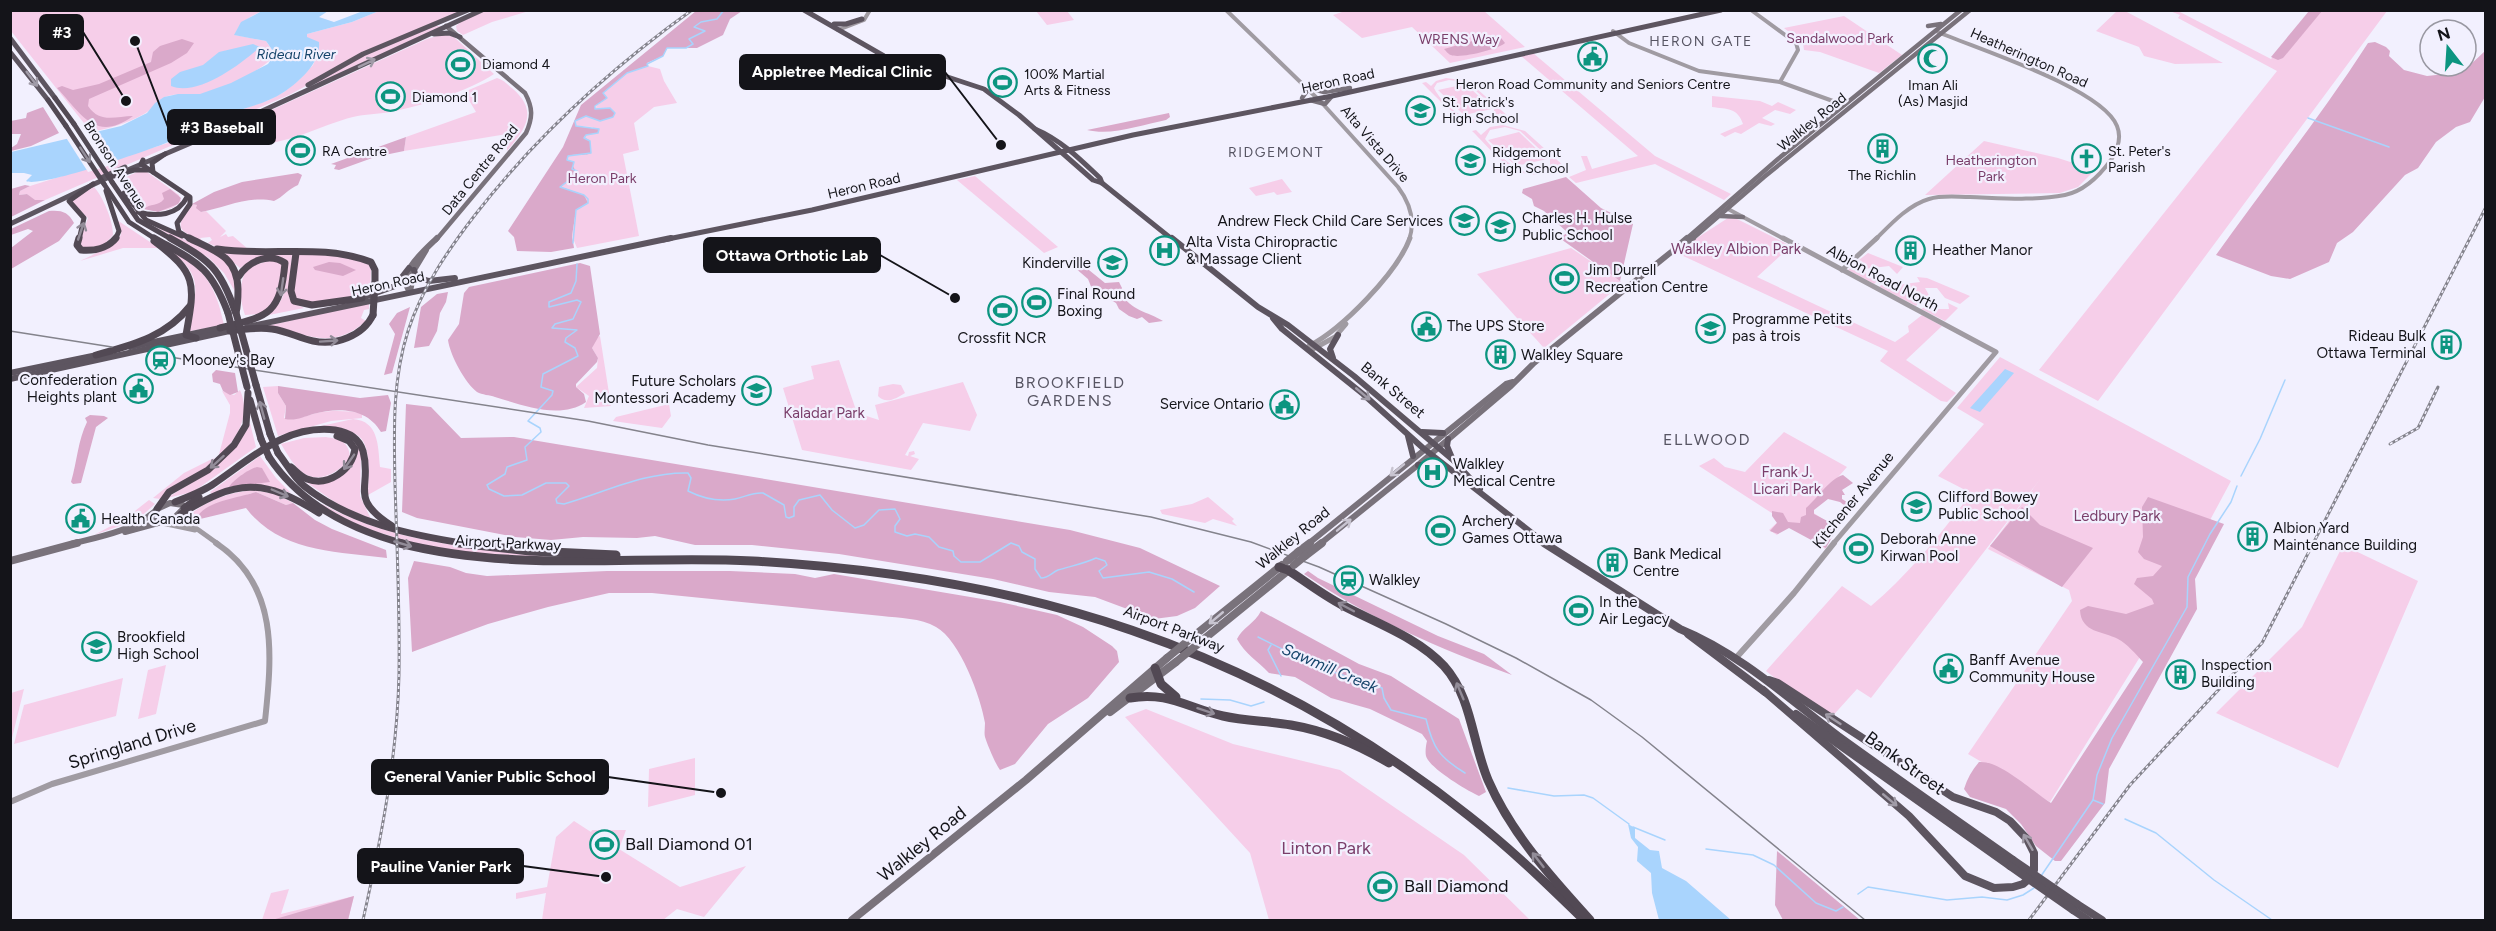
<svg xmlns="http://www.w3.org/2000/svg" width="2496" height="931" font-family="Figtree,sans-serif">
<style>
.green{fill:#f6cee9;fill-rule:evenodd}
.forest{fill:#daa9ca}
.water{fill:#a9d4fd}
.pier{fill:#f2f0fe}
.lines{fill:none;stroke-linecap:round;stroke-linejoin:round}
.stream{stroke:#a9d4fd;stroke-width:1.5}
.tertiary-far2{stroke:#a09ba2;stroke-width:4}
.tertiary-far1{stroke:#a09ba2;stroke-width:5}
.tertiary{stroke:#a09ba2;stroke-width:6}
.secondary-far2{stroke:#79727b;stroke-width:4.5}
.secondary-far1{stroke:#79727b;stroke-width:6}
.secondary{stroke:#79727b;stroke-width:8}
.primary-far2{stroke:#5d5560;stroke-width:5}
.primary-far1{stroke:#5d5560;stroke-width:6}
.primary{stroke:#5d5560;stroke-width:8}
.trunk-far2{stroke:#524954;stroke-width:5}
.trunk-far1{stroke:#524954;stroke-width:7}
.trunk{stroke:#524954;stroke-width:9}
.tram{stroke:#84838c;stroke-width:1.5}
.rail-casing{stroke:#84838c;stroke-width:3}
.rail{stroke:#f2f0fe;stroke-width:1.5;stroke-dasharray:3;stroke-linecap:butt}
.secondary-bridge{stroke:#79727b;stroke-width:8}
.primary-bridge{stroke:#5d5560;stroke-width:8}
.trunk-bridge-far1{stroke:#524954;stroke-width:5}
.trunk-bridge{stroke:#524954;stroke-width:7}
.oneway{stroke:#a09ba7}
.oneway2{stroke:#928c98}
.oneway3{stroke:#c8c4d0}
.labels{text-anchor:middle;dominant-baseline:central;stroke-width:4.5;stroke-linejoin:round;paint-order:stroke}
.far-park-label{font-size:14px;fill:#7a3e6a;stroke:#f2f0fe}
.far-neighbourhood-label{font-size:14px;letter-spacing:1.5px;fill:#575563;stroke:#f2f0fe}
.far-water-label{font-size:14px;font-style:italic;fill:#15446a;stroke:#f2f0fe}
.far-street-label{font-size:14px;fill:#141419;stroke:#f2f0fe}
.far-poi-label{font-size:14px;fill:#141419;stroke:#f2f0fe;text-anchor:start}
.poi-label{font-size:15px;fill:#141419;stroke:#f2f0fe;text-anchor:start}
.park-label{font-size:15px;fill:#7a3e6a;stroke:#f2f0fe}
.street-label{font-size:15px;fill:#141419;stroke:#f2f0fe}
.neighbourhood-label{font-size:16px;letter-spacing:1.5px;fill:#575563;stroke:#f2f0fe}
.water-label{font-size:16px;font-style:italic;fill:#15446a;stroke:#f2f0fe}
.near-street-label{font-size:18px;fill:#141419;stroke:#f2f0fe}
.near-poi-label{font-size:18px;fill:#141419;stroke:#f2f0fe;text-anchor:start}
.near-park-label{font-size:18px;fill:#7a3e6a;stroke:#f2f0fe}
.leader{fill:none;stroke:#141419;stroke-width:2}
.callout-dot{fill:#141419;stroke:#f2f0fe;stroke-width:2}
.callout{fill:#141419;stroke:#141419;stroke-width:2}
.callout-label{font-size:16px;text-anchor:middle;font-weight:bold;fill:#fff}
</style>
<rect width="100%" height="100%" fill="#f2f0fe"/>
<g class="green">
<polygon points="1348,10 1484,11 1525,47 1450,63 1412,27 1362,38 1333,15"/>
<path d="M10 11H262C250 17 239 22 235 35L266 41 275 55C262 71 219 92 198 95 186 97 176 92 165 97 156 101 152 110 144 114 126 124 110 128 91 132L11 31Z"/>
<polygon points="379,11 466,11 381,46 289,95 45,200 35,201 27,194 19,195 20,191 30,186 168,143 222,116 269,100 284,92 300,79 313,65 319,51 306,37 307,34 352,22"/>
<polygon points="485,11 529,11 492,22 463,35 457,31 456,26 462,21"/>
<polygon points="1036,11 1067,11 1074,20 1047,25"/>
<polygon points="2117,11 2125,11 2223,63 2175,64 2144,56 2139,47 2096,31"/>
<polygon points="2170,11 2178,11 2271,59 2311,11 2387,11 2098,401 2039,370 2277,71 2178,18 2180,15"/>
<polygon points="1844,16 1902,55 1879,73 1820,52 1804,50 1803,43 1784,28"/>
<polygon points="434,26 443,26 318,84 316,82 366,54"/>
<path d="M444 34 454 37 494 74C471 90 418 107 390 112 378 114 365 114 353 117 309 128 266 160 219 134L427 39Z"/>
<polygon points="1533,53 1655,156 1731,194 1724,200 1655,164 1576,183 1569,177 1586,170 1581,156 1587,156 1592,169 1638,156 1520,55"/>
<polygon points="871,54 882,76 866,79 857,76 854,69 870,66 866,55"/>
<path d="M648 66 660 69 664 81 677 103 654 107 634 123 639 150 623 154 639 236 577 248 572 236 576 210 587 203 560 187 569 179 568 156 575 154 586 155 584 138 586 135 598 133 592 127 576 126 575 121C587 109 605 126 615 113L595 109 603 93 627 73Z"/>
<path d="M497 78C504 80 508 85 513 89 539 112 525 129 507 151V134L404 151 406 137 476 112 464 92Z"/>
<path d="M1446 78 1468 81 1509 117H1505L1500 113C1475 143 1440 100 1422 83L1426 82 1431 86 1436 81ZM1449 80 1466 82 1494 107V115C1473 129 1444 108 1434 88L1437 83Z"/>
<polygon points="1466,84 1492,109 1464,115 1438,90"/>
<path d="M1712 96 1760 101 1772 106 1778 102 1796 110 1790 114 1775 110 1762 118 1775 124 1771 126 1759 123 1741 134 1735 132 1725 137 1720 134 1743 124C1738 108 1727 109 1712 107Z"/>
<path d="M1503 125 1525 131 1566 168 1561 169 1556 164C1552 170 1548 173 1541 174 1511 179 1491 149 1472 131L1476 130 1481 135 1490 127ZM1505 127 1520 131 1550 159V166C1527 186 1499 156 1485 139L1490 130Z"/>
<polygon points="1519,132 1547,159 1516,166 1488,140"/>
<polygon points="1984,141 2058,158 2095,170 2078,187 2060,193 1925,195"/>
<path d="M137 172H147L179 195 181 201C171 212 158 212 144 209L122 179Z"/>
<polygon points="975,176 1058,247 1044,253 957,180"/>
<polygon points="1282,179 1292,192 1277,195 1274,192 1256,196 1249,188"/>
<path d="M94 187C103 197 113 220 113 235L103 246 81 248 79 243 88 218 73 204 71 199Z"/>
<path d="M192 204 197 205 201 212 206 211 226 231 220 237 226 234 228 237 233 236 249 250 217 247 208 243 212 240 210 237 200 238 203 242C177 229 174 229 192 204Z"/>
<polygon points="1731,216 1791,246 1757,277 1895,342 1909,332 1908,326 1922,315 1942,326 1906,360 1956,393 1947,402 1941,401 1880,361 1888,351 1679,254 1697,238"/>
<path d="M117 220 159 248H123L80 261C88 257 118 244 121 234 122 230 118 224 117 220Z"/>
<polygon points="154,226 213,252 231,265 236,293 224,273 209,258"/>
<polygon points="1571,248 1623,283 1544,348 1477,274"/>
<path d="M168 249C205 266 216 287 224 325L190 331C194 290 207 278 168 249Z"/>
<path d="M222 253 292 255 289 298 293 303 304 308 264 316C288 302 285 288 287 263L283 258 248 263 240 268Z"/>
<polygon points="1868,253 1903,267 1897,274 1889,266 1864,269 1867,276 1877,281 1874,284 1848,270 1854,264 1860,263 1862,261 1859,260"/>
<polygon points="297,254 332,254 368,263 371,270 370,292 330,302 299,302 293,293"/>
<path d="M275 259 283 266 278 299 260 314 245 315C239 299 239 281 248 267Z"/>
<polygon points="1917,277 1927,278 1970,296 1960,304 1945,298 1937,288 1925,288 1930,297 1915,295 1910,298 1918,303 1916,306 1879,287 1884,283 1896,288 1896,285 1920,282"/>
<path d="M369 303V309L364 310 361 318 366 321C330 352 307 333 266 326Z"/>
<polygon points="1948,303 1958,308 1945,321 1921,309 1931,304 1938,309 1949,309"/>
<polygon points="600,336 611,406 584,408 589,396 576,387 597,368 598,358 592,348 595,339"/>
<path d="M2000 357 2231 481 2179 578 2148 644 2050 802 1968 754 2072 601 2069 590 1988 549 2041 478 1871 698 1857 689 1829 720 1766 671 1842 586 1871 606C1910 573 1941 534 1971 493L1938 476 1984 424 1957 408Z"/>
<polygon points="839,360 857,413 879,420 875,405 963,382 977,415 970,431 923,423 905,455 908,456 909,452 914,451 915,454 910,456 919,459 911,470 802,450 783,388 814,379 811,366"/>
<path d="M893 384 901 385 905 393C897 398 886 405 878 396L879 387Z"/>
<path d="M278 386V393L286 406 284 418C297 420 304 416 317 413 332 410 347 411 362 413V418L331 421 278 436 263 387Z"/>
<path d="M240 390C252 417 236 439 218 458L230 413V405L222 391 234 395Z"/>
<polygon points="669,404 671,416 662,428 613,421 616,417"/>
<path d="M353 419C379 421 378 446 380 467L391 469V482L368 495C368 481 370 462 366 448 359 420 315 431 294 432Z"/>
<polygon points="250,423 256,447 193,492 167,498 211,470"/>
<polygon points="1784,432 1847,467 1809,510 1837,528 1825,549 1788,524 1777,535 1769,530 1781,519 1699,466 1714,458 1725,467 1745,472"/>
<path d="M326 437C339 439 349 441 350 457 345 465 337 472 328 475 304 485 292 462 281 444L304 438Z"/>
<polygon points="356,445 358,445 361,453 360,496 371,519 339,505 306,482 344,471"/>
<polygon points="260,456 276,478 291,493 268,486 252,485 212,494 210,492"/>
<polygon points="214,458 212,464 160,499 153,498 184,473"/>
<path d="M252 490 276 494 293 503 286 505 256 492 209 507 192 521 191 514C209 499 229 493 252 490Z"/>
<polygon points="1208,497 1234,519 1232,521 1237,526 1213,519 1205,523 1162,514 1160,510 1192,504"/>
<polygon points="149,500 155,504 137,520 94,535 126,518"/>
<path d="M322 504C397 545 485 549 568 559L441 551 364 528 320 505Z"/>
<polygon points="2343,545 2418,581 2338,768 2216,713 2302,627"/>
<polygon points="166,665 156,714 138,719 148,670"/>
<polygon points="123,678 116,716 14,744 24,705"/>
<polygon points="24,689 11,742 11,693"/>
<polygon points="1146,709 1233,744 1340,770 1464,855 1530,920 1269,920 1250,853 1125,717"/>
<polygon points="695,758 695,795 648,807 649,769"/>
<polygon points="574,821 591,832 592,830 626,830 619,849 680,887 746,866 704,917 677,909 663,920 542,920 546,893 516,899 516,893 547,887 556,837"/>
<polygon points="289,889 281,914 354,896 348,920 262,920 271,893"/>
</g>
<g class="forest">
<path d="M696 11H742L730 19 723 35 697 48H667L663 56 647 63 648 66 627 73 603 93 607 98 595 106V109L610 108 615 113 613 117 600 121 586 116 575 121 576 126 599 129 598 133 586 135 584 137 590 141 591 153C584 157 576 153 568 156L567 160 574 162 573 166 577 174 561 187 584 195 588 203 576 210 572 236 574 248 551 252 517 251 514 237 508 231 563 147 581 105Z"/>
<polygon points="2309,11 2322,11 2283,58 2278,60 2271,57"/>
<path d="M1483 38H1501L1505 43C1499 49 1460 59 1451 55 1449 55 1445 50 1444 49Z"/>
<path d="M182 39 194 43 187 53 171 63 89 99 88 106C100 124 116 116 133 116 95 144 80 112 57 88L62 86 73 90 99 84 151 62 153 52 160 46Z"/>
<path d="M2375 42 2386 47 2390 51 2389 56 2404 70 2427 76 2445 74 2452 67 2469 66 2485 51V97L2470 122 2456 127 2436 142 2418 168 2405 175 2353 232 2337 243 2329 262 2290 279 2271 276 2216 255C2266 185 2321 116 2368 43Z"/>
<polygon points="43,107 59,133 31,146 11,151 11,148 17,144 21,134 11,134 11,121 26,118 27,113"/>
<path d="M1169 113 1170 117 1166 120C1141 125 1112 136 1087 130Z"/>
<polygon points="406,137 404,151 375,157 339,170 334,169 336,165 331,164"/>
<path d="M298 173 302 175 298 185C288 189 283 197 274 201 248 195 225 208 201 212L196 208 197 205 192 204 214 192 242 182Z"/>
<polygon points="1566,177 1601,208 1633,224 1620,281 1558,237 1568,233 1544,211 1534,206 1532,199 1522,193 1523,189"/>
<polygon points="25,185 30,186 20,191 19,195 27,194 35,200 45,200 11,217 11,189"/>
<path d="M170 189 181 198 178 204 158 212 144 209C150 203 158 207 164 199L162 193Z"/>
<path d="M49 211C62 210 68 212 74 223L59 241 11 269V248L33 231 28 229 11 235V229Z"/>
<path d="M1071 259 1079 262 1105 283 1119 282 1122 288 1120 292C1132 312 1147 311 1163 321L1149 323 1142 317 1137 319 1129 316 1119 309 1116 303 1092 289 1088 279 1067 261Z"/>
<polygon points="329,262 340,263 356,270 343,276 315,270 313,267"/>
<path d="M580 263 590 266 600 334 592 348 598 358 597 362 576 384V387L584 394 586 402C560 420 522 405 495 397 490 395 482 395 477 392 465 383 450 355 448 340L459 324 464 293 469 287Z"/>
<polygon points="448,292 446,302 440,313 437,331 429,346 414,348 421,307 437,294"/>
<polygon points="410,307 392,373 384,375 395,334 389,324 397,313"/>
<polygon points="216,370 235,373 238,392 230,395 223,391 220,384 213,382 212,374"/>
<path d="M278 386 360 398 388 395 391 403 386 431 381 432C367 408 339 407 313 414 303 417 296 421 285 419L286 406 278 393Z"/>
<polygon points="406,404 431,407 461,438 514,437 1070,530 1140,548 1220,586 1195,608 1177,616 1154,619 1095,597 1049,592 993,579 839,554 752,545 695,545 655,536 637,538 583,537 551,540 515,537 417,518 402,512"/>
<path d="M90 415 104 416 108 418 96 427 81 483 73 484 71 482C77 462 78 440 87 422L85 418Z"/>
<path d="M257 467 262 468 270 482 229 487C233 480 249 469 257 467Z"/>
<path d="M1843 475 1853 483 1842 490 1845 495H1842V499L1855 507 1850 510 1840 502 1828 499 1814 510V514L1831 523 1836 530 1826 548 1789 528 1778 534 1770 531 1777 523 1772 516V511L1783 513 1788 522 1800 523 1801 517 1806 515V508C1817 499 1830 478 1843 475Z"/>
<path d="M256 492 286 505 293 503 315 520 332 529 386 550 387 558C337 552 279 552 246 508L196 520C202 501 239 498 256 492Z"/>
<path d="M2148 497 2224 524 2195 579 2197 609 2109 769 2105 803 2061 861H2055L2036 846 2021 824 2006 809 1970 797 1964 789C1967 779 1972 770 1979 762 2000 760 2033 792 2051 803L2143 662C2136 654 2127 644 2118 639 2103 631 2081 633 2080 610L2088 606 2126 614 2154 604 2152 599 2134 584 2137 578 2153 576 2162 566 2144 559 2138 552 2143 537 2142 507Z"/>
<polygon points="2022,507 2040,525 2093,548 2062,587 1990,546"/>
<path d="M414 561 450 567 466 573 487 576 607 571H730L795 574 815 578 834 574 1000 602 1057 615 1083 627 1112 646 1117 651 1119 662 1088 698 1048 724 1015 764 1000 770C996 765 987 744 985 737 984 733 985 728 985 723 981 698 960 640 936 627 921 618 899 618 882 616L652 593H609L548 607 488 624 412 652 408 578Z"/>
<path d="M1308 571 1318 578 1438 636 1484 654 1512 675C1440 649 1368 618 1304 574Z"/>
<path d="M1261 611 1359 664 1391 676 1459 719 1486 792 1479 796C1468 791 1429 768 1426 756 1425 752 1426 745 1427 741L1422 734 1370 709 1331 698 1295 677 1269 673C1258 661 1245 654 1237 639 1242 628 1255 623 1261 611Z"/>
<polygon points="1777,851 1860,920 1783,920 1775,905"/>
<polygon points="354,896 348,920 272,920"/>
</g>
<g class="water">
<path d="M262 11H328L319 17 334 22 363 11H379L352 22 307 34V37L319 42C321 63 300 81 284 92 266 104 244 108 224 115 204 122 186 136 166 143 146 151 40 188 26 181L32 175 24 173H11V152L121 126 147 113 155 103 164 97 178 94H200L231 83 268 64 275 54 266 41 234 35 241 22Z"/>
<path d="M253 44 260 47C241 64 198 97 171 86V79L180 72 203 65 219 52Z"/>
<polygon points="2005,369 2014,373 1980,412 1970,408"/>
<polygon points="1628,824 1635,828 1635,838 1650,850 1659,851 1662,868 1686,881 1731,920 1659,920 1652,893 1651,873 1637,861 1638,847 1631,838"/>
</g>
<polygon class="pier" points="87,130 111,165 88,172 65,136"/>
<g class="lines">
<g class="stream">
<polyline points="2308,118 2389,147"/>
<polyline points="573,243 576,210 588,203 588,199 584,195 560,187 577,174 577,171 572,169 574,162 567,160 568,156 591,153 590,141 584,138 586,135 598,133 599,129 576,126 575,121 586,116 600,121 613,117 615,113 610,108 595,109 595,106 607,98 603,93 627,73 648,66 647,64 663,56 667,48 686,48 693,44 689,39 705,31 694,27 701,22 717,19 724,10"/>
<path d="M577 264 576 281 571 293 549 302V307L577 300 581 302 573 319 555 324 552 328 577 330 566 338 565 342 575 348 578 356 543 374 541 387 553 391 552 395 528 421 540 428 541 432 525 447 527 460 507 467 505 474 487 485 489 489 504 496 522 495 546 483H566L569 486 556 499 557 503 564 504C606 492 644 472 688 473L691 478 688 491C702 498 719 502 735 499 745 497 753 492 763 493L784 505 786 517 789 518 794 516V507L799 500 820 495 832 510 855 528 864 525 879 510 895 509 900 519 895 526V532L907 536 915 534 929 537 939 547 953 551 954 556 961 562H980L1011 543 1019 546 1022 552 1035 559V569L1041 578C1049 578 1051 573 1058 570 1071 566 1083 564 1096 558L1105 561 1107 565 1099 571 1103 578 1149 572 1172 579 1194 592"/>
<polyline points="2241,476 2260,439 2285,380"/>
<path d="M1258 637 1318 667 1382 688 1384 698 1391 710 1426 719C1433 748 1439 757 1465 773"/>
<polyline points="1271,645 1268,650 1281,676"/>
<polyline points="1201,699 1230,700 1251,706 1264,702"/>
<polyline points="1508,788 1554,796 1584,795 1593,798 1629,824"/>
<polyline points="2093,800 2097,775 2112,738 2187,607 2188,577 2210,534 2231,502 2237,486"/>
<polyline points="2125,819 2156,833 2214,880 2272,920"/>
<polyline points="1633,827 1665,840"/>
<polyline points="1706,849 1753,855 1774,865 1816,903 1836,911 1843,907"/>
<polyline points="2041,876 2093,800 2103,804"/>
<polyline points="1858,894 1868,887 1947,900 1982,897 2007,900 2023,895 2034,888"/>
</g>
<g class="tertiary-far2">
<path d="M1226 10 1322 103 1398 187C1410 203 1416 220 1409 240"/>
<polyline points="1751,10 1796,43 1798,50 1780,82"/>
<polyline points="838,30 864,20 870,10"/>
<polyline points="1613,31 1629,43 1699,71 1780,82 1844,105"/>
<polyline points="1728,209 1786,240"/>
<path d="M1875 240C1890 225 1908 205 1929 199 1942 195 1956 197 1970 197 2001 198 2034 201 2065 195 2084 191 2100 175 2111 160 2118 149 2122 138 2117 126 2102 88 1977 49 1938 32"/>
</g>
<g class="tertiary-far1">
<polyline points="1783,238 1996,352 1833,544"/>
<polyline points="1842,270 1877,238"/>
<path d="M1309 346C1342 329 1397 273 1410 238"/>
<polyline points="1313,349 1335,337 1346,324"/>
<polyline points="179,516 218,544"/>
<polyline points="162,523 195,530"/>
</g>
<g class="tertiary">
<polyline points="1735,659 1794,593 1834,543"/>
<path d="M10 802 52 784 265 721C272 655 279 585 216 543"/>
</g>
<g class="secondary-far2">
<polyline points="1928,26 1941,24"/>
<polyline points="1302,98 1309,88 1324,92 1350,88"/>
<polyline points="1310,100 1325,104 1332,96"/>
<polyline points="1720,216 1743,217"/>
<path d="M436 240 526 133C533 117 533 108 525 93L446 26"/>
<polyline points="1685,240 1778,159 1961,10"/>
<polyline points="1691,240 1764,177 1970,10"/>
</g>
<g class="secondary-far1">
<path d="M426 250 414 270 410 292C396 273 425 250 437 238"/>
<polyline points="1673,250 1687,238"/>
<polygon points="170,503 183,505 184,508 171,521 153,521 151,517 157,509"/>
<polyline points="125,532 158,523"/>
<path d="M71 544C99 537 132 531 154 512"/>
<polyline points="1308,544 1506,384 1513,382"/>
<polyline points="1320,544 1418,465 1511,386 1534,363 1670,253 1693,238"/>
</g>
<g class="secondary">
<polyline points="1298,552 1310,543"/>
<polyline points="1305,556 1322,543"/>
<polyline points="10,561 77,543"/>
<polyline points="1195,635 1282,565"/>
<polyline points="1204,639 1290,569"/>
<polyline points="1110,712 1176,662"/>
<polyline points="852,920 1026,780 1167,658"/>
</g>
<g class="primary-far2">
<polyline points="804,10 884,56 984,89 1019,115 1093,180 1102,183 1173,240"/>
<polyline points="834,24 846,24 862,19"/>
<polyline points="434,34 449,33 460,37"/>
<polyline points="10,38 55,98"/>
<polyline points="10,52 48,100"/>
<polyline points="308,85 363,54 468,10"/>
<path d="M1035 129C1061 140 1080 159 1100 178L1102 183"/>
<polyline points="123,172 212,134 482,10"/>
<polyline points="103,177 125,167"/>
<polyline points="10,224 107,178"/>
<polyline points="663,240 812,210 1133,135 1332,96 1721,10"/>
</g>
<g class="primary-far1">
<polyline points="1172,238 1258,307 1288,325 1354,376 1453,460 1480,489"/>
<polyline points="414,270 416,277 429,281 455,278"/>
<polyline points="362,298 395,286 409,268"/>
<polyline points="1273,318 1282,329 1363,394 1423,448 1546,544"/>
<polyline points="247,327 671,238"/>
<polyline points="130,347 225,327"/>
<polyline points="1333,358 1330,349 1338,335"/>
<polyline points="10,373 102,354"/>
<polyline points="10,379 234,330"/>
<polyline points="1422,432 1443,433"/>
<polyline points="1408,436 1413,456"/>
<polyline points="1448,439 1447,446 1452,458"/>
<polyline points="1418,465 1441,465"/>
</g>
<g class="primary">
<path d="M1544 543 1680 629C1739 653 1788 698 1838 736 1896 778 1955 819 2013 860"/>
<polyline points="1688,634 1765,692"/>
<polyline points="1763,690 1909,816 1965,876 1994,888 2013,887 2023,884 2030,878 2034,870 2034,853 2027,839 2010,821 1996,812 1953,797 1778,683 1769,680"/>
<polyline points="1796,714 2010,866"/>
<polyline points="2077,904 2102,920"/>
<polyline points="2073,910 2088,920"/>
</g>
<g class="trunk-far2">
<polyline points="55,98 74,124"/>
<polyline points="48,100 66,126"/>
<polyline points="143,160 141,164 190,197 190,204 177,223 179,232 192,240"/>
<polyline points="153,172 152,163 165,154"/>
<polyline points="110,177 134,170 149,170"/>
<polyline points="112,182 138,220 173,240"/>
<polyline points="104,184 129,222 157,240"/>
<polyline points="106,191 119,231 115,240"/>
<polyline points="124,193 146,220 182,236"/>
<path d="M138 212C156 217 178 216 187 197"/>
<polyline points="79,240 84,218 69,201 93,184"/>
</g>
<g class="trunk-far1">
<path d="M79 238 77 245 81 250C95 251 107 249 116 238"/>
<path d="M154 238C196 262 210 265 228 313"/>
<path d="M170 238C209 260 220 267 235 311"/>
<path d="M189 238C215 251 237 256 238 289 238 297 238 305 236 313"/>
<path d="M154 241C198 274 195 284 186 335L196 338"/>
<path d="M217 249C269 257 321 243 371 262L375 270V283"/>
<polyline points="296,253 291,291 294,301 312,305 362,298"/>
<path d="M220 328C268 316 280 316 285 263 269 252 249 261 239 276"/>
<path d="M230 331C244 329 258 327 272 329 287 331 299 338 313 341 335 346 363 336 373 315"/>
<path d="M96 355C132 345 166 337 190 306"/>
<polyline points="256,385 270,434"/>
<polyline points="250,400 261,439"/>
<path d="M278 453C286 463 294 478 304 486 351 523 410 535 468 544"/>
<path d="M269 457C300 504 352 530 405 544"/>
<path d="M291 467C296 471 301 477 307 479 328 487 352 470 355 449L349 441 337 436"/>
<path d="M175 502C188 497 201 492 212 485 251 459 285 424 335 430 348 432 359 438 363 451 373 488 347 497 392 526"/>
<polyline points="184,508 199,497"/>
<polyline points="157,509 169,492 208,470 234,445 246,425 248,393"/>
<path d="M181 514C237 479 263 478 319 513"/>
</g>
<g class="trunk">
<path d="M399 543C515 573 635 555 753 561 1023 576 1255 646 1469 816 1510 848 1547 884 1584 920"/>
<polyline points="459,543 530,551 616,555"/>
<path d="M1279 567 1288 570C1306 582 1323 595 1342 605 1376 623 1417 637 1444 666 1472 697 1472 742 1488 780 1511 833 1551 877 1590 920"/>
<polyline points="1155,668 1161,684 1176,697"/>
<path d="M1130 698C1167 691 1188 708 1223 716 1245 721 1269 721 1291 725 1326 731 1359 745 1389 763"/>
</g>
<g class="tram">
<polyline points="10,331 112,347"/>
<polyline points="150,354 588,421 708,445 1151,517 1251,542 1319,567 1446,624 1516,658 1591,700 1642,737 1865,920"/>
</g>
<defs>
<g id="rail">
<polyline points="2390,444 2418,428 2438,387"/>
<path d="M363 920C381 839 397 759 399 675 400 612 397 548 395 484 394 432 392 381 408 331 422 288 448 250 475 215 537 135 610 69 692 10"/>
<polyline points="2029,920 2130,785 2262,643 2486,207"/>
</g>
</defs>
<use href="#rail" class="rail-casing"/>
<use href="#rail" class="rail"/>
<g class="secondary-bridge">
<polyline points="1287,561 1298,552"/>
<polyline points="1294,565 1305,556"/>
<polyline points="1167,658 1195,635"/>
<polyline points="1176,662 1204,639"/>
</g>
<g class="primary-bridge">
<polyline points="2013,860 2077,904"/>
<polyline points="2010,866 2073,910"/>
</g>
<g class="trunk-bridge-far1">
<polyline points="74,124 112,182"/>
<polyline points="66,126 104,184"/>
</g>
<g class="trunk-bridge">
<polyline points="228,313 247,387"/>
<polyline points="236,313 256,385"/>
<polyline points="373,315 375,283"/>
<polyline points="270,434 278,453"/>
<polyline points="261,439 269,457"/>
</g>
</g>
<defs><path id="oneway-shaft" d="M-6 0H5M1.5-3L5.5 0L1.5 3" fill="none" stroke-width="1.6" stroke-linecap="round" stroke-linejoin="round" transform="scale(1.5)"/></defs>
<g class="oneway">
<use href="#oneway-shaft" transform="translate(367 63) rotate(-25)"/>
<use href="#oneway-shaft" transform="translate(32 79) rotate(53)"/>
<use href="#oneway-shaft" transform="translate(1363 394) rotate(40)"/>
<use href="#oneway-shaft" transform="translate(1833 719) rotate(-147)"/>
<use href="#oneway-shaft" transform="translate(1890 800) rotate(40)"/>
<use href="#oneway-shaft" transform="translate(2028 842) rotate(-120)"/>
</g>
<g class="oneway2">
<use href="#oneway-shaft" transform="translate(85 155) rotate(57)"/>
<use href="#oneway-shaft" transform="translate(81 231) rotate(-71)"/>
<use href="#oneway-shaft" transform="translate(282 287) rotate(98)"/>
<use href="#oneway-shaft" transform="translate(329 341) rotate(-4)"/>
<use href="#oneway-shaft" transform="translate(262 410) rotate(-105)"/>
<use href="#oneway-shaft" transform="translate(217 462) rotate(138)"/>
<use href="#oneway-shaft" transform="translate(349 462) rotate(125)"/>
<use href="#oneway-shaft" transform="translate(280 493) rotate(23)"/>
<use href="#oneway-shaft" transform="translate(403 544) rotate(16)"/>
<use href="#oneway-shaft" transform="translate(1346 607) rotate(-152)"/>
<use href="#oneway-shaft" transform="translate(1460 691) rotate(-113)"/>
<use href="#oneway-shaft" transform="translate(1206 711) rotate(18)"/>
<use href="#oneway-shaft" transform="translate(1538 860) rotate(-128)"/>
</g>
<g class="oneway3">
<use href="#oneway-shaft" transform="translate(1397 470) rotate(141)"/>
<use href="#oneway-shaft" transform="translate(1344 525) rotate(-39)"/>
<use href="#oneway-shaft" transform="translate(1216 618) rotate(140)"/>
</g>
<defs>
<symbol id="civic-ring" viewBox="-11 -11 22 22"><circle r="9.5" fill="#f2f0fe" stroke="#0c9580" stroke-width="1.5"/><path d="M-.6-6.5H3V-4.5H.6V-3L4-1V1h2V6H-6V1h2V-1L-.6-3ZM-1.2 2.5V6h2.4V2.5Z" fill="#0c9580"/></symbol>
<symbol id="mosque-ring" viewBox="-11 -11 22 22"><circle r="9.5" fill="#f2f0fe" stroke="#0c9580" stroke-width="1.5"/><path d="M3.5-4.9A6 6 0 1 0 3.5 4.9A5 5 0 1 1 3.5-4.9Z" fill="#0c9580"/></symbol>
<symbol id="stadium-ring" viewBox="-11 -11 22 22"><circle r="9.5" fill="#f2f0fe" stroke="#0c9580" stroke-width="1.5"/><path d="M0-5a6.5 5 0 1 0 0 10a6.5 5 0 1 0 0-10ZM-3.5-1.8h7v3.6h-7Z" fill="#0c9580"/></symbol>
<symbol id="school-ring" viewBox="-11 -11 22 22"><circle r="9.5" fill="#f2f0fe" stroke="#0c9580" stroke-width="1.5"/><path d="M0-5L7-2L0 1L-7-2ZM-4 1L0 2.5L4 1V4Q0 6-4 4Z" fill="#0c9580"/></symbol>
<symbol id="building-ring" viewBox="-11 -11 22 22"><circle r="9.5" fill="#f2f0fe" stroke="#0c9580" stroke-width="1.5"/><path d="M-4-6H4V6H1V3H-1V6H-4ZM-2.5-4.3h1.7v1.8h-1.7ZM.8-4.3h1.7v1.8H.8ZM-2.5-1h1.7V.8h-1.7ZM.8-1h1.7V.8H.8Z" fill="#0c9580"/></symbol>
<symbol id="church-ring" viewBox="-11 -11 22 22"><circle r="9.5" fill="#f2f0fe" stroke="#0c9580" stroke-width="1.5"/><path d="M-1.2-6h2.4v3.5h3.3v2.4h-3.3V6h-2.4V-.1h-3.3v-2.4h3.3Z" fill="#0c9580"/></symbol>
<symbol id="hospital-ring" viewBox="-11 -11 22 22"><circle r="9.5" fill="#f2f0fe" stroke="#0c9580" stroke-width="1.5"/><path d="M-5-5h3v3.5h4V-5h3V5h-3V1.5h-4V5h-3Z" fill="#0c9580"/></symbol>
<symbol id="station-ring" viewBox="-11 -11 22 22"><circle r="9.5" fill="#f2f0fe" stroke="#0c9580" stroke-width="1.5"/><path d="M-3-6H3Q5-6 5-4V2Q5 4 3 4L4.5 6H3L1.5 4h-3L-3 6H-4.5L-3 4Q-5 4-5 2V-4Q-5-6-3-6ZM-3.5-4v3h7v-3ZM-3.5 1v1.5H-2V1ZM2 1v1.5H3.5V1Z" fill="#0c9580"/></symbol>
</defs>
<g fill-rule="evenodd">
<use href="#civic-ring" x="1576" y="40" width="33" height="33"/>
<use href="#mosque-ring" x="1916" y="42" width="33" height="33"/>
<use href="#stadium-ring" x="444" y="48" width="33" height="33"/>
<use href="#stadium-ring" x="986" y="66" width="33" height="33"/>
<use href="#stadium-ring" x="374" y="80" width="33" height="33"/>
<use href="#school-ring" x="1404" y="94" width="33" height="33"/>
<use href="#building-ring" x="1866" y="132" width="33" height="33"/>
<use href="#stadium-ring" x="284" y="134" width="33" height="33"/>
<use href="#church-ring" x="2070" y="142" width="33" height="33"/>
<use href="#school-ring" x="1454" y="144" width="33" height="33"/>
<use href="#school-ring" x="1448" y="204" width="33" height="33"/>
<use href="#school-ring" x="1484" y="210" width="33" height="33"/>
<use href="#building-ring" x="1894" y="234" width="33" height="33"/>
<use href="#hospital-ring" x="1148" y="234" width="33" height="33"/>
<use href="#school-ring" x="1096" y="246" width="33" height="33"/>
<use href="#stadium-ring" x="1548" y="262" width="33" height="33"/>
<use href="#stadium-ring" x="1020" y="286" width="33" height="33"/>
<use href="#stadium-ring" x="986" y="294" width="33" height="33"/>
<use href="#civic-ring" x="1410" y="310" width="33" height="33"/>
<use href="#school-ring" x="1694" y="312" width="33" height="33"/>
<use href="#building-ring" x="2430" y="328" width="33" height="33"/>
<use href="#building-ring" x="1484" y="338" width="33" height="33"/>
<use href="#station-ring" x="144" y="344" width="33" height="33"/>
<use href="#civic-ring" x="122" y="372" width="33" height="33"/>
<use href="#school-ring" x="740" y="374" width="33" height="33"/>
<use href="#civic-ring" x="1268" y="388" width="33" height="33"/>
<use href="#hospital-ring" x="1416" y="456" width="33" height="33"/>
<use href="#school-ring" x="1900" y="490" width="33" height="33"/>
<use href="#civic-ring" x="64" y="502" width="33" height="33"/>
<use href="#stadium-ring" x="1424" y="514" width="33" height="33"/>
<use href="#building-ring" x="2236" y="520" width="33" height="33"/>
<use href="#stadium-ring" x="1842" y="532" width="33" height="33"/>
<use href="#building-ring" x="1596" y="546" width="33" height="33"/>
<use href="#station-ring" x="1332" y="564" width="33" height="33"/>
<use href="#stadium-ring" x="1562" y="594" width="33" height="33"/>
<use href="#school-ring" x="80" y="630" width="33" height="33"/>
<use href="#civic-ring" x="1932" y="652" width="33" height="33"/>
<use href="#building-ring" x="2164" y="658" width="33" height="33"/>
<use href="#stadium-ring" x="588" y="828" width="33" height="33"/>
<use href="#stadium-ring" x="1366" y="870" width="33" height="33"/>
</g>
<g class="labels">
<g class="far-park-label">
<text x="1840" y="38">Sandalwood Park</text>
<text x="1459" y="39">WRENS Way</text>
<text x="1991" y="160">Heatherington<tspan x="1991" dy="16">Park</tspan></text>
<text x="602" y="178">Heron Park</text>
</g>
<g class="far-neighbourhood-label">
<text x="1701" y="41">HERON GATE</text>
<text x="1276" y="152">RIDGEMONT</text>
</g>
<g class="far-water-label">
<text x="296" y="54">Rideau River</text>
</g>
<g class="far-street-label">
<text transform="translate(2029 58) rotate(24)">Heatherington Road</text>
<text transform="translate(1338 81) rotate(-12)">Heron Road</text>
<text transform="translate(1812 122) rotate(-39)">Walkley Road</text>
<text transform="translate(1375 144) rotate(49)">Alta Vista Drive</text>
<text transform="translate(115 165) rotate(57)">Bronson Avenue</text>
<text transform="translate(480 170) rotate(-51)">Data Centre Road</text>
<text transform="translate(864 186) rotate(-13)">Heron Road</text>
<text transform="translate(388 284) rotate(-12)">Heron Road</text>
</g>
<g class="far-poi-label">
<text x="482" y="64">Diamond 4</text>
<text x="1024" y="74">100% Martial<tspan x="1024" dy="16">Arts &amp; Fitness</tspan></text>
<text x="1593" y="84" text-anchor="middle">Heron Road Community and Seniors Centre</text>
<text x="1933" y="85" text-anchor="middle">Iman Ali<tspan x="1933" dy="16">(As) Masjid</tspan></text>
<text x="412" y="97">Diamond 1</text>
<text x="1442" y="102">St. Patrick's<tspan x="1442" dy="16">High School</tspan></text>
<text x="322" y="151">RA Centre</text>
<text x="2108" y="151">St. Peter's<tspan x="2108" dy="16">Parish</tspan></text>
<text x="1492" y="152">Ridgemont<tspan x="1492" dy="16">High School</tspan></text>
<text x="1882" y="175" text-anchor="middle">The Richlin</text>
</g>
<g class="poi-label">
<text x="1522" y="218">Charles H. Hulse<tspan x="1522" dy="17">Public School</tspan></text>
<text x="1443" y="221" text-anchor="end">Andrew Fleck Child Care Services</text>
<text x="1186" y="242">Alta Vista Chiropractic<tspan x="1186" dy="17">&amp; Massage Client</tspan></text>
<text x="1932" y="250">Heather Manor</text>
<text x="1091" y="263" text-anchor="end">Kinderville</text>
<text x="1585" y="270">Jim Durrell<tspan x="1585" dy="17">Recreation Centre</tspan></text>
<text x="1057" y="294">Final Round<tspan x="1057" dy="17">Boxing</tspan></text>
<text x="1732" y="319">Programme Petits<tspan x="1732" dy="17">pas à trois</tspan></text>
<text x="1447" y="326">The UPS Store</text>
<text x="2426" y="336" text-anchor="end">Rideau Bulk<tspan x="2426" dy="17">Ottawa Terminal</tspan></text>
<text x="1002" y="338" text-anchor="middle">Crossfit NCR</text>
<text x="1521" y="355">Walkley Square</text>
<text x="182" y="360">Mooney's Bay</text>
<text x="117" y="380" text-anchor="end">Confederation<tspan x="117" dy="17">Heights plant</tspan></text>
<text x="736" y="381" text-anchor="end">Future Scholars<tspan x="736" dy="17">Montessori Academy</tspan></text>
<text x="1264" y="404" text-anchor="end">Service Ontario</text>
<text x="1453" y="464">Walkley<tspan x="1453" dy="17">Medical Centre</tspan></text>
<text x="1938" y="497">Clifford Bowey<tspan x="1938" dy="17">Public School</tspan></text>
<text x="101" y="519">Health Canada</text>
<text x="1462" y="521">Archery<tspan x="1462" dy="17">Games Ottawa</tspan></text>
<text x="2273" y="528">Albion Yard<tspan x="2273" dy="17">Maintenance Building</tspan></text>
<text x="1880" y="539">Deborah Anne<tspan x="1880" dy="17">Kirwan Pool</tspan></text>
<text x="1633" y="554">Bank Medical<tspan x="1633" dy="17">Centre</tspan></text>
<text x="1369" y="580">Walkley</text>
<text x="1599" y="602">In the<tspan x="1599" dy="17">Air Legacy</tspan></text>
<text x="117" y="637">Brookfield<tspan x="117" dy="17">High School</tspan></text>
<text x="1969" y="660">Banff Avenue<tspan x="1969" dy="17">Community House</tspan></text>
<text x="2201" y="665">Inspection<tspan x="2201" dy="17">Building</tspan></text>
</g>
<g class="park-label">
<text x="1736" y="249">Walkley Albion Park</text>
<text x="824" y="413">Kaladar Park</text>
<text x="1787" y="472">Frank J.<tspan x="1787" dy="17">Licari Park</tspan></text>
<text x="2117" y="516">Ledbury Park</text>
</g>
<g class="street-label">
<text transform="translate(1883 278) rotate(28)">Albion Road North</text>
<text transform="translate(1393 390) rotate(40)">Bank Street</text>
<text transform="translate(1853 500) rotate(-51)">Kitchener Avenue</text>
<text transform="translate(1293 538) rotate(-39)">Walkley Road</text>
<text transform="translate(508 543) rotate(3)">Airport Parkway</text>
<text transform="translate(1174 629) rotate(21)">Airport Parkway</text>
</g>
<g class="neighbourhood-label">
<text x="1070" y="382">BROOKFIELD<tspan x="1070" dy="18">GARDENS</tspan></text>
<text x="1707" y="439">ELLWOOD</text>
</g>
<g class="water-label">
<text transform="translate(1330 668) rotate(23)">Sawmill Creek</text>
</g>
<g class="near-street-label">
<text transform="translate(132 744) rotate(-17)">Springland Drive</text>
<text transform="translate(1905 763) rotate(36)">Bank Street</text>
<text transform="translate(922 844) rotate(-39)">Walkley Road</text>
</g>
<g class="near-poi-label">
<text x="625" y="844">Ball Diamond 01</text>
<text x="1404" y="886">Ball Diamond</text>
</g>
<g class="near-park-label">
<text x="1326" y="848">Linton Park</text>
</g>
</g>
<path class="leader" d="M126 101L83 32M1001 145L945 72M135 41L168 127M955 298L880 255M721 793L608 777M606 877L523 866"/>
<g class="callout-dot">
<circle cx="126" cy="101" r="6"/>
<circle cx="1001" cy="145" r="6"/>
<circle cx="135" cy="41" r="6"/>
<circle cx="955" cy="298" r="6"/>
<circle cx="721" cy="793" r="6"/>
<circle cx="606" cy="877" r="6"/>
</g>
<g class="callout">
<rect x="40" y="15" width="43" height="34" rx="6"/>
<rect x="740" y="55" width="205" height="34" rx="6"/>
<rect x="168" y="110" width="107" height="34" rx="6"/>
<rect x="704" y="238" width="176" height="34" rx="6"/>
<rect x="372" y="760" width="236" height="34" rx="6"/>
<rect x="358" y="849" width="165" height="34" rx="6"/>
</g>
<g class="callout-label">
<text x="62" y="38">#3</text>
<text x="842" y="77">Appletree Medical Clinic</text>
<text x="222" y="133">#3 Baseball</text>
<text x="792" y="261">Ottawa Orthotic Lab</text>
<text x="490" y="782">General Vanier Public School</text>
<text x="441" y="872">Pauline Vanier Park</text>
</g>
<rect width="2496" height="931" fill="none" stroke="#141419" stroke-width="24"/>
<g transform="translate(2448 48) rotate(343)"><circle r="28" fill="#f2f0fe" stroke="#9998a2" stroke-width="1.5"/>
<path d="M0-4.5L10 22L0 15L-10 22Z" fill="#0c9580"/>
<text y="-9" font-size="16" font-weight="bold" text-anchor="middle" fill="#141419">N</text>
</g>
</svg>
